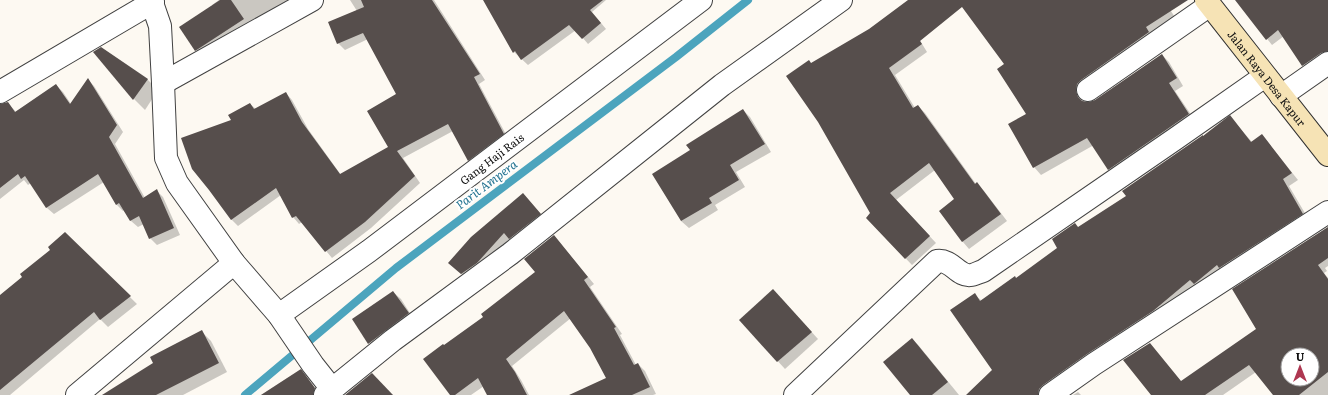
<svg xmlns="http://www.w3.org/2000/svg" width="1328" height="395" font-family="Literata,serif">
<style>
.shadow{fill:#0003;fill-rule:evenodd}
.lines{fill:none;stroke-linecap:round;stroke-linejoin:round}
.stream{stroke:#4ca4bd;stroke-width:8}
.building{fill:#564e4c;fill-rule:evenodd}
.street-casing{stroke:#424242;stroke-width:24}
.secondary-casing{stroke:#313131;stroke-width:24}
.street{stroke:#fff;stroke-width:22}
.secondary{stroke:#f6e3b5;stroke-width:22}
.labels{text-anchor:middle;dominant-baseline:central;stroke-width:4;stroke-linejoin:round;paint-order:stroke}
.street-label{font-size:11px;fill:#0f0f0f;stroke:#fff}
.water-label{font-size:12px;font-style:italic;fill:#267592;stroke:#fff}
</style>
<rect width="100%" height="100%" fill="#fdf9f2"/>
<g class="shadow">
<polygon points="219,0 292,0 202,56 196,50 213,6 212,5"/>
<polygon points="350,0 434,0 485,80 479,84 509,140 475,166 469,160 453,131 403,158 420,183 371,228 332,258 302,222 299,224 293,217 281,195 238,226 231,219 232,121 250,104 256,109 286,93 292,100 308,129 341,175 389,147 398,94 368,39 345,50 338,43 329,23 357,11"/>
<polygon points="506,0 606,0 592,12 606,29 588,44 576,30 528,65 514,52"/>
<polygon points="1022,0 1164,0 1176,19 1084,93 1083,99 1084,103 1095,101 1162,55 1169,62 1183,86 1175,91 1196,122 1116,176 1109,169 1094,145 1041,175 1034,167 1010,124 1027,114 1005,65"/>
<polygon points="1236,0 1328,0 1328,58 1309,71 1303,65 1284,36 1272,45"/>
<polygon points="905,16 927,52 895,75 915,108 918,106 925,113 976,184 977,184 984,191 1007,221 969,249 963,242 940,211 956,200 935,170 896,200 936,243 912,265 867,218 872,214 811,64"/>
<polygon points="95,52 147,79 158,90 145,110 134,99"/>
<polygon points="88,80 94,86 123,132 115,144 145,198 157,191 163,197 180,235 157,245 150,238 144,224 138,227 131,221 124,210 123,211 116,204 104,182 54,214 47,208 31,183 28,185 24,180 0,199 0,107 8,103 16,112 56,85 63,92 71,104"/>
<polygon points="743,110 750,117 771,152 736,172 745,187 715,205 718,210 689,228 681,221 691,151"/>
<polygon points="1230,117 1252,142 1262,135 1298,180 1289,186 1309,220 1041,395 967,395 994,370 975,295 982,301 1016,279 1059,249 1078,228 1127,197"/>
<polygon points="529,201 546,220 516,244 510,239 483,269 468,280 456,269"/>
<path d="M1328 228V266L1325 268 1327 271 1324 273 1328 278V395H1275L1256 372 1223 395H1152L1181 382 1257 329ZM1288 355H1312V379H1288Z"/>
<polygon points="65,233 137,304 108,327 100,319 10,395 0,395 0,296 23,277 51,250"/>
<polygon points="554,236 594,284 590,287 622,334 620,335 636,365 638,364 645,371 656,394 653,395 602,395 607,378 591,348 571,318 512,366 521,380 529,395 488,395 484,386 471,395 451,395 444,346 485,317 536,272"/>
<polygon points="393,292 401,299 415,321 376,350 369,343 353,319"/>
<polygon points="781,298 818,339 785,369 740,320"/>
<polygon points="202,332 211,341 227,372 183,395 116,395"/>
<polygon points="912,339 919,346 959,395 911,395"/>
<polygon points="300,370 320,395 261,395"/>
<polygon points="1078,392 1081,395 1073,395"/>
</g>
<g class="lines">
<polyline class="stream" points="245,395 396,268 676,57 748,0"/>
</g>
<g class="building">
<polygon points="220,0 231,0 244,19 195,51 179,27"/>
<polygon points="361,0 432,0 480,74 474,77 504,134 468,161 448,124 397,151 415,176 365,222 325,252 296,216 292,218 276,188 231,220 209,190 192,169 181,138 231,120 228,115 250,103 254,109 286,92 302,122 340,174 388,147 367,111 396,94 363,33 337,44 328,22 364,7"/>
<polygon points="483,0 603,0 590,10 601,23 582,39 569,25 521,60 515,51 513,53"/>
<polygon points="908,0 1188,0 1146,27 1149,32 1081,80 1077,84 1076,91 1078,97 1082,101 1089,102 1095,100 1162,54 1177,78 1169,83 1189,114 1108,170 1087,138 1033,168 1008,124 1026,114 997,69 1004,64 962,7 920,41 922,44 889,68 913,108 918,105 975,184 977,182 1001,214 962,242 939,211 954,199 929,163 890,193 930,236 905,259 866,218 870,213 818,122 786,76 809,60 811,63 869,29"/>
<polygon points="1235,0 1328,0 1328,51 1321,53 1302,66 1278,30 1266,40"/>
<polygon points="101,47 148,79 133,100 93,52"/>
<polygon points="88,78 117,125 109,137 143,198 157,189 174,228 149,239 139,216 130,221 119,203 116,205 98,174 46,208 25,176 21,179 18,174 0,188 0,104 8,102 15,112 56,84 70,104"/>
<polygon points="743,109 765,144 730,165 739,180 709,198 712,203 681,221 652,174 690,150 686,145"/>
<polygon points="1230,115 1251,142 1262,134 1292,173 1283,179 1303,214 1219,268 1217,265 1194,284 1190,280 1153,311 1087,354 1043,385 1039,389 1038,395 966,395 992,370 950,310 975,293 980,301 1015,276 1016,278 1057,248 1052,239 1075,223 1078,227 1126,196 1122,191 1203,135 1203,136"/>
<polygon points="523,193 541,214 509,239 504,233 477,263 461,274 448,263 471,237"/>
<path d="M1328 227V258L1318 265 1328 279V372L1299 395H1273L1249 365 1205 395H1151L1123 360 1150 343 1181 381 1256 329 1232 289ZM1288 355H1312V379H1288Z"/>
<polygon points="65,232 131,296 100,320 94,312 0,390 0,295 22,277 20,274 50,250 48,247"/>
<polygon points="554,235 588,277 584,280 616,327 614,328 634,365 638,363 650,387 632,395 569,395 606,378 590,348 564,311 506,359 515,372 527,395 487,395 478,378 455,395 450,395 423,359 443,344 444,345 483,317 481,314 535,272 524,259"/>
<polygon points="773,289 812,332 777,362 739,320"/>
<polygon points="393,291 409,313 368,344 352,319"/>
<polygon points="202,330 219,363 156,395 102,395 153,363 150,357"/>
<polygon points="912,338 948,382 932,395 910,395 883,362"/>
<polygon points="301,369 315,388 313,395 261,395"/>
<polygon points="372,373 393,395 345,395"/>
</g>
<g class="lines">
<defs>
<g id="street">
<polyline points="151,0 160,26 163,83 312,0"/>
<polyline points="163,83 166,158 177,183 234,263 279,315 313,365 332,389"/>
<polyline points="1088,90 1210,5"/>
<polyline points="0,92 153,2"/>
<polyline points="1281,96 1328,63"/>
<path id="s1" d="M279 315 369 251 701 0"/>
<polyline points="77,395 234,263"/>
<polyline points="325,395 393,340 510,254 722,85 841,0"/>
<path d="M795 395 937 261C952 259 958 277 971 275 974 275 979 272 983 271L1175 139 1265 76"/>
<polyline points="1050,395 1094,364 1328,212"/>
</g>
<g id="secondary">
<path id="s2" d="M1206 0 1328 155"/>
</g>
</defs>
<use href="#street" class="street-casing"/>
<use href="#secondary" class="secondary-casing"/>
<use href="#street" class="street"/>
<use href="#secondary" class="secondary"/>
</g>
<g class="labels">
<g class="street-label">
<text stroke="none"><textPath href="#s2" startOffset="99">Jalan Raya Desa Kapur</textPath></text>
<text stroke="none"><textPath href="#s1" startOffset="264">Gang Haji Rais</textPath></text>
</g>
<g class="water-label">
<text transform="translate(486 184) rotate(-37)">Parit Ampera</text>
</g>
</g>
<g transform="translate(1300 367)"><circle r="19" fill="#ffffff" stroke="#9f9f9f"/>
<path d="M0-3L7 15L0 10L-7 15Z" fill="#ae3751"/>
<text y="-6" font-size="11" font-weight="bold" text-anchor="middle" fill="#0f0f0f">U</text>
</g>
</svg>
